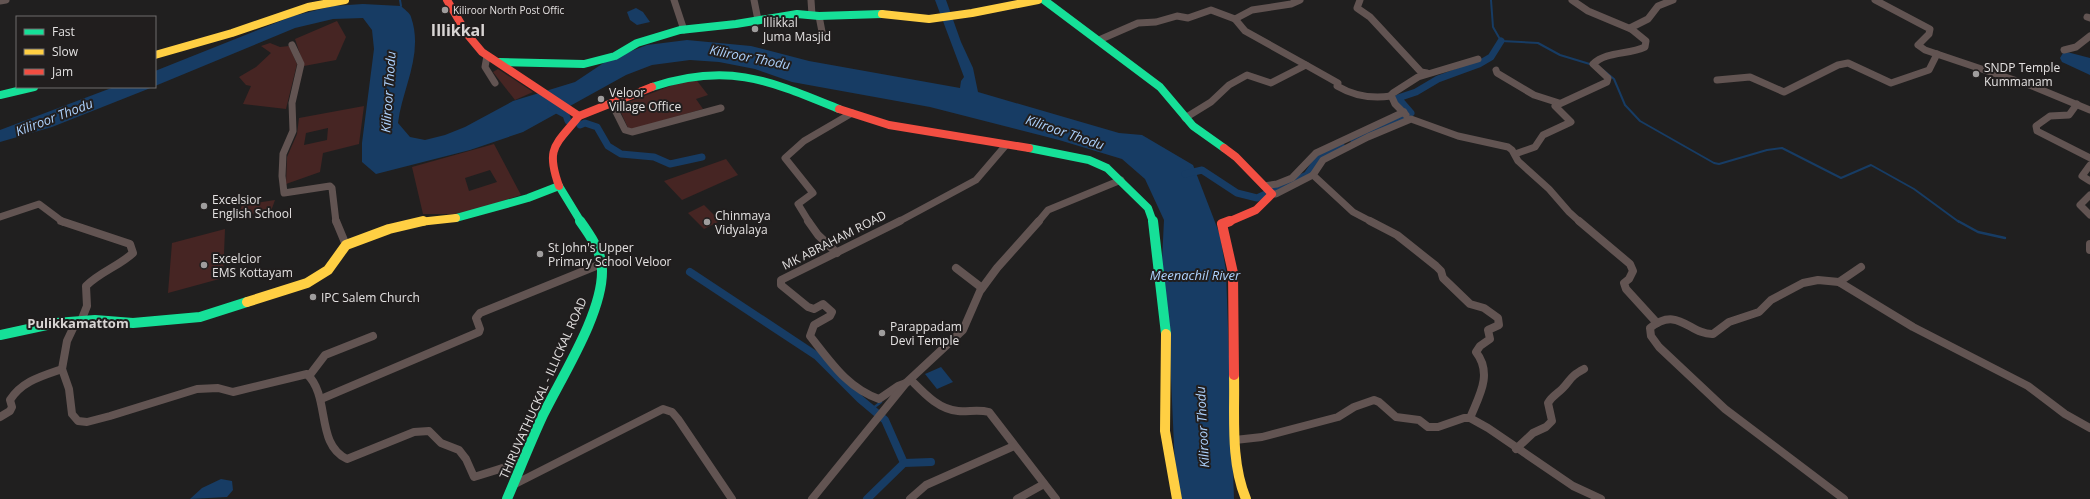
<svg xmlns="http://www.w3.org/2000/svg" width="2090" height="499" font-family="'Open Sans',sans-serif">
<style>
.green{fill:#462523;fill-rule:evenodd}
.water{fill:#173c64}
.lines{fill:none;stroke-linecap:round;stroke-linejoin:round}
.stream-far1{stroke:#173c64;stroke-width:2}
.stream{stroke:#173c64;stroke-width:2.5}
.canal-far1{stroke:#173c64;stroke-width:7}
.canal{stroke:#173c64;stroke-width:8}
.street-far1{stroke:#625452;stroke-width:7}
.street{stroke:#625452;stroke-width:8}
.fast-far1{stroke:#16e098;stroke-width:8}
.fast{stroke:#16e098;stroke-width:10}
.slow-far1{stroke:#ffcf43;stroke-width:8}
.slow{stroke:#ffcf43;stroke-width:10}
.jam-far1{stroke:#f24e42;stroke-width:8}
.jam{stroke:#f24e42;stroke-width:10}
.poi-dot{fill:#9f9d9d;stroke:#211e1e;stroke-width:1.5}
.labels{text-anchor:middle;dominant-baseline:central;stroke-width:4;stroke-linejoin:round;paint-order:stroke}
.far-poi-label{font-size:10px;fill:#e3e1e1;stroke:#211e1e;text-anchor:start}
.poi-label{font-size:12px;fill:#e3e1e1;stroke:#211e1e;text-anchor:start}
.street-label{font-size:12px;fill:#e3e1e1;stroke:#211e1e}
.water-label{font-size:13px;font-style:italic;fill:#add1fc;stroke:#211e1e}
.neighbourhood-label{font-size:13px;font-weight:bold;fill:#d9d5d4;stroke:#211e1e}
.district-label{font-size:16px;font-weight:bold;fill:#d9d5d4;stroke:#211e1e}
</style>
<rect width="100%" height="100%" fill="#201f1f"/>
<g class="green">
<polygon points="337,21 346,37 336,60 304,66 295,39"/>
<polygon points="270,43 280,47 289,46 297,64 286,109 243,104 251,86 246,85 239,77 256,67 271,53 261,46"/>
<polygon points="498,69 533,92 515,100 493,72"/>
<polygon points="694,77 708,95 696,99 703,109 629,130 618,106"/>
<path d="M364 106 359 144 323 153 320 172 286 184 287 157 297 134 299 118ZM328 128 327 140 304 145 306 133Z"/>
<path d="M494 144 521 195 463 214H423L412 167ZM490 170 497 182 469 191 465 178Z"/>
<polygon points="726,159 738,175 682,200 664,181"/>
<polygon points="275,200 271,211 238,216 242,205"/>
<polygon points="704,205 720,221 704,229 688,213"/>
<polygon points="225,229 223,278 168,293 172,243"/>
</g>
<g class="water">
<path d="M935 0H946L961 42 973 68 978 92 1119 133 1142 135 1193 165 1220 235 1226 271 1234 499H1182L1175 468 1170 356 1162 261 1164 220 1145 179 1122 159 1059 140 930 107 792 82 755 69 719 62 690 60 652 65 626 75 523 132 470 150 376 174 362 162V143L374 49 372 30 363 18 333 19 295 28 155 86V71L293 16 333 6 363 4 401 6C404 9 410 13 411 17 424 54 402 89 398 123L410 137 425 140 445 135 465 127 513 101 575 82 608 60 647 45 687 40 751 46 809 61 960 88 961 81 964 77Z"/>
<polygon points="636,8 643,12 650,22 637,25 630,20 627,12"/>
<polygon points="2067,52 2090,58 2090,75 2062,62 2060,58 2063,53"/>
<polygon points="114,87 153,87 52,127 0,142 0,130"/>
<polygon points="941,367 953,382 937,389 925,374"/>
<polygon points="221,479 232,481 233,490 227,497 190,499 202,488"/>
</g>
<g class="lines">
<g class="stream-far1">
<polyline points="400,0 401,6"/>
<polyline points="1491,0 1493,27 1501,41 1538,43 1560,55 1593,65"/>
<polyline points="1603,70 1614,79 1625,105 1640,121 1714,163 1719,164 1767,150 1782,148 1841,178 1871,165 1914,189 1959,222"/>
</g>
<g class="stream">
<polyline points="1958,221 1978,232 2005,238"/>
<polyline points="872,409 881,402"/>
</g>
<g class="canal-far1">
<polyline points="551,107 566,115 568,121"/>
<polyline points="580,125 585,123 597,127 608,146 621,154 654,157 670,164 702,157"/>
<polyline points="1354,141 1411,113 1398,98 1416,92 1438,79 1479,64 1491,57 1501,41"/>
<polyline points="1185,174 1202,170 1237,193 1257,198 1307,175 1320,156 1342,147"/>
</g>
<g class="canal">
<polyline points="690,272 817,356 860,399 885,420 904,463"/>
<polyline points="867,499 904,463 931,462"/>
</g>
<g class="street-far1">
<polyline points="674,0 684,30"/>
<polyline points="754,0 758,20"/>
<polyline points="811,0 812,15"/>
<polyline points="1360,0 1357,8 1370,17 1421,72 1427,73"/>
<polyline points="1572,0 1588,11 1631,29"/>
<polyline points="1875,0 1930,29 1929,34 1918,45 1925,50 2032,86 2090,110"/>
<polyline points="0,1 6,0"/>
<polyline points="819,16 823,37"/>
<polyline points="2087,17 2090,18"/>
<polyline points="1235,19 1245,31 1306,65"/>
<polyline points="1099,40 1138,23 1156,22 1177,16 1188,18 1211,10 1235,19 1252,10 1291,4 1300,0"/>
<polyline points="292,45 301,64 292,103 293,131 283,154 282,176 284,193 330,186 332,188 336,222"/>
<polyline points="2064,50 2076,47 2090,36"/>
<polyline points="487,56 485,67 495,83"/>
<polyline points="1496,70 1497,73 1534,95 1559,103"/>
<polyline points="1717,80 1750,77 1784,92 1838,65 1848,63 1891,83 1929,70 1937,54"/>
<polyline points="612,104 625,130 632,132 721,108"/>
<polyline points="2077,104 2069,115 2050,116 2036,126 2037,131 2090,158"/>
<polyline points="1406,115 1395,104 1391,95 1393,93 1418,77 1478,59"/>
<path d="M1185 118 1211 102 1229 85 1247 75 1271 83 1306 65 1338 83 1337 86C1354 96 1371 99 1391 96"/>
<path d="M1515 154 1535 147 1543 135 1571 122 1555 106 1607 82 1608 78 1593 64C1607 51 1628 55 1645 47L1646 41 1630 28 1648 19 1658 6 1673 0"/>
<polyline points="2090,165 2082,176 2090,181"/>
<polyline points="1313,175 1353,212 1372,222"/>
<polyline points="1264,186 1277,184 1292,178 1316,153 1404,112"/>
<polyline points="1272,194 1276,194 1313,175 1323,160 1368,137 1411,119 1458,136 1508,147 1512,150 1518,161 1549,189 1569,212 1580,222"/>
<polyline points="2090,195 2080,205 2090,215"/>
<polyline points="0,217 39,204 63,222"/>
<polyline points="809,222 798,204 813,193 785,158 804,141 852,113"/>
<polyline points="898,222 976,180 1006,145"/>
<polyline points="1038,222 1048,210 1121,180"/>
</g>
<g class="street">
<path d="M61 221 130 244 133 253C119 266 100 272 86 286L87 306 81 321"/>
<polyline points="336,221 346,245"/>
<polyline points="808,221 818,235 837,253"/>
<path d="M900 221 781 280V285L808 307 814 309 823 304 832 312 830 316 814 325 810 336C830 361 847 388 879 399L898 386 906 383"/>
<path d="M1370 221 1397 235 1436 266 1441 271 1443 278 1470 304 1484 308 1498 318 1499 325 1488 330 1490 339 1480 346 1476 352C1493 374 1479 396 1470 418"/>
<polyline points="1579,221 1630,264 1633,271 1629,279 1624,283 1626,289 1657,323"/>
<polyline points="2090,244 2090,250"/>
<polyline points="956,268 982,288"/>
<polyline points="1839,282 1861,267"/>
<path d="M76 322 67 341 62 369 69 389 72 414 78 421 87 422 110 416 197 389 218 388 233 392 307 374C331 397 315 444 347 459L414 432 429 431 441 443 459 450 466 459 474 477 522 462"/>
<polyline points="309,376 325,355 373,336"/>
<path d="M911 380C924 393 938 409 958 411 968 412 978 409 989 412L1056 499"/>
<polyline points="321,399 479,332 480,329 476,318 480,313 601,264"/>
<path d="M0 417 10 411 12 407 10 400C22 381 42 376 62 369"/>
<polyline points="1235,440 1262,437 1338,417 1354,407 1374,400 1379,402 1396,417 1419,420 1428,427 1438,427 1464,418 1470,418 1488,428 1573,486 1601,499"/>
<path d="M1516 449 1533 433 1546 427 1552 421 1548 403C1552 396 1557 394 1562 389 1572 379 1569 377 1584 369"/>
<polyline points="513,485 663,409 672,412 678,419 732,499"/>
<polyline points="812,499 906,383 963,330 980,291 997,268 1039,221"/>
<polyline points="910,499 926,485 1014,446"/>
<polyline points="1017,499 1044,484"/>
<path d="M1844 499 1725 409 1659 347 1651 336 1650 328C1678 305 1690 335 1713 334L1729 322 1759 312 1771 300 1803 283 1818 280 1839 282 1913 327 2028 386 2065 414 2090 428"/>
</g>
<g class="fast-far1">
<polyline points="1044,0 1160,87 1193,126 1224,148"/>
<polyline points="499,62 584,64 615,56 637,43 680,30 736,24 797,14 819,16 882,14"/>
<path d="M652 87C728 62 768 80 839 109"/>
<polyline points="0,95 34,87"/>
<polyline points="1029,148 1089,160 1107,168 1148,208 1153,222"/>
<polyline points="559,186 581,222"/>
<polyline points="456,218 528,198 559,186"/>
</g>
<g class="fast">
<polyline points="1153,221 1166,334"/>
<polyline points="0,335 56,323 95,320 133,323 200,317 247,302"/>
<path d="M507 499C519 471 530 443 543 415 562 376 603 313 602 270 602 252 590 235 580 221"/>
</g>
<g class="slow-far1">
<polyline points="882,14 929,19 972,13 1038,0"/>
<polyline points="155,55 232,33 308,7 345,0"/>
<polyline points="419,222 456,218"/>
</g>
<g class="slow">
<polyline points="247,302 307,283 328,270 346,245 389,229 423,221"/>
<polyline points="1166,334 1165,431 1177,499"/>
<path d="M1234 375C1235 415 1230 461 1246 499"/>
</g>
<g class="jam-far1">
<polyline points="447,0 467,34 482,52 579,116 652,87"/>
<polyline points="839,109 889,125 1029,148"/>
<polyline points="1224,148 1236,157 1272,194 1256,210 1228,222"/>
<path d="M559 186C545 147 556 145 579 116"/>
</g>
<polyline class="jam" points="1230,221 1222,224 1233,273 1234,375"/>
</g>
<g class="poi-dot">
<circle cx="445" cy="10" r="4"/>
<circle cx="755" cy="29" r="4"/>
<circle cx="1976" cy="74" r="4"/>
<circle cx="601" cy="99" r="4"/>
<circle cx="204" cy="206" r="4"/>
<circle cx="707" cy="222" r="4"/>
<circle cx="540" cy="254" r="4"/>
<circle cx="204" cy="265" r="4"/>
<circle cx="313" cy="297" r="4"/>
<circle cx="882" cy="333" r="4"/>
</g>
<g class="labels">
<g class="far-poi-label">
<text x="453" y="10">Kiliroor North Post Offic</text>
</g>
<g class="poi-label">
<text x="763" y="22">Illikkal<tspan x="763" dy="14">Juma Masjid</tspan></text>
<text x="1984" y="67">SNDP Temple<tspan x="1984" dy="14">Kummanam</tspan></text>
<text x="609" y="92">Veloor<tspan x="609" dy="14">Village Office</tspan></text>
<text x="212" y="199">Excelsior<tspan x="212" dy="14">English School</tspan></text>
<text x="715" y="215">Chinmaya<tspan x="715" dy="14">Vidyalaya</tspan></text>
<text x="548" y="247">St John's Upper<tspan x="548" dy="14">Primary School Veloor</tspan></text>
<text x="212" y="258">Excelcior<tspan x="212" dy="14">EMS Kottayam</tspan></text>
<text x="321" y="297">IPC Salem Church</text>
<text x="890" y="326">Parappadam<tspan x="890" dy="14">Devi Temple</tspan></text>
</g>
<g class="street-label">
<text transform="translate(834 240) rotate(-27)">MK ABRAHAM ROAD</text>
<text transform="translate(543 388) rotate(-66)">THIRUVATHUCKAL - ILLICKAL ROAD</text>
</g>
<g class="water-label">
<text transform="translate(750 57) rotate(11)">Kiliroor Thodu</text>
<text transform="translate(388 92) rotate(-86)">Kiliroor Thodu</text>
<text transform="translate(54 117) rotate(-21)">Kiliroor Thodu</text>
<text transform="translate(1065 132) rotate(19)">Kiliroor Thodu</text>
<text x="1195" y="275">Meenachil River</text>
<text transform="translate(1202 427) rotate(-93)">Kiliroor Thodu</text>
</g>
<g class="neighbourhood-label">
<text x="78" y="323">Pulikkamattom</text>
</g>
<g class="district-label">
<text x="458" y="30">Illikkal</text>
</g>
</g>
<rect x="16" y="16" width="140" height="72" fill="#211e1e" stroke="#6f6c6c"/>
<rect x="24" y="29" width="20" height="6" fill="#16e098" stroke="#6f6c6c"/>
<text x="52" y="36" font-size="12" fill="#e3e1e1">Fast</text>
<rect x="24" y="49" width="20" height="6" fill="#ffcf43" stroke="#6f6c6c"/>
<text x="52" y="56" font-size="12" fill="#e3e1e1">Slow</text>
<rect x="24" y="69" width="20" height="6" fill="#f24e42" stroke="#6f6c6c"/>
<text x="52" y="76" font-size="12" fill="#e3e1e1">Jam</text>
</svg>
